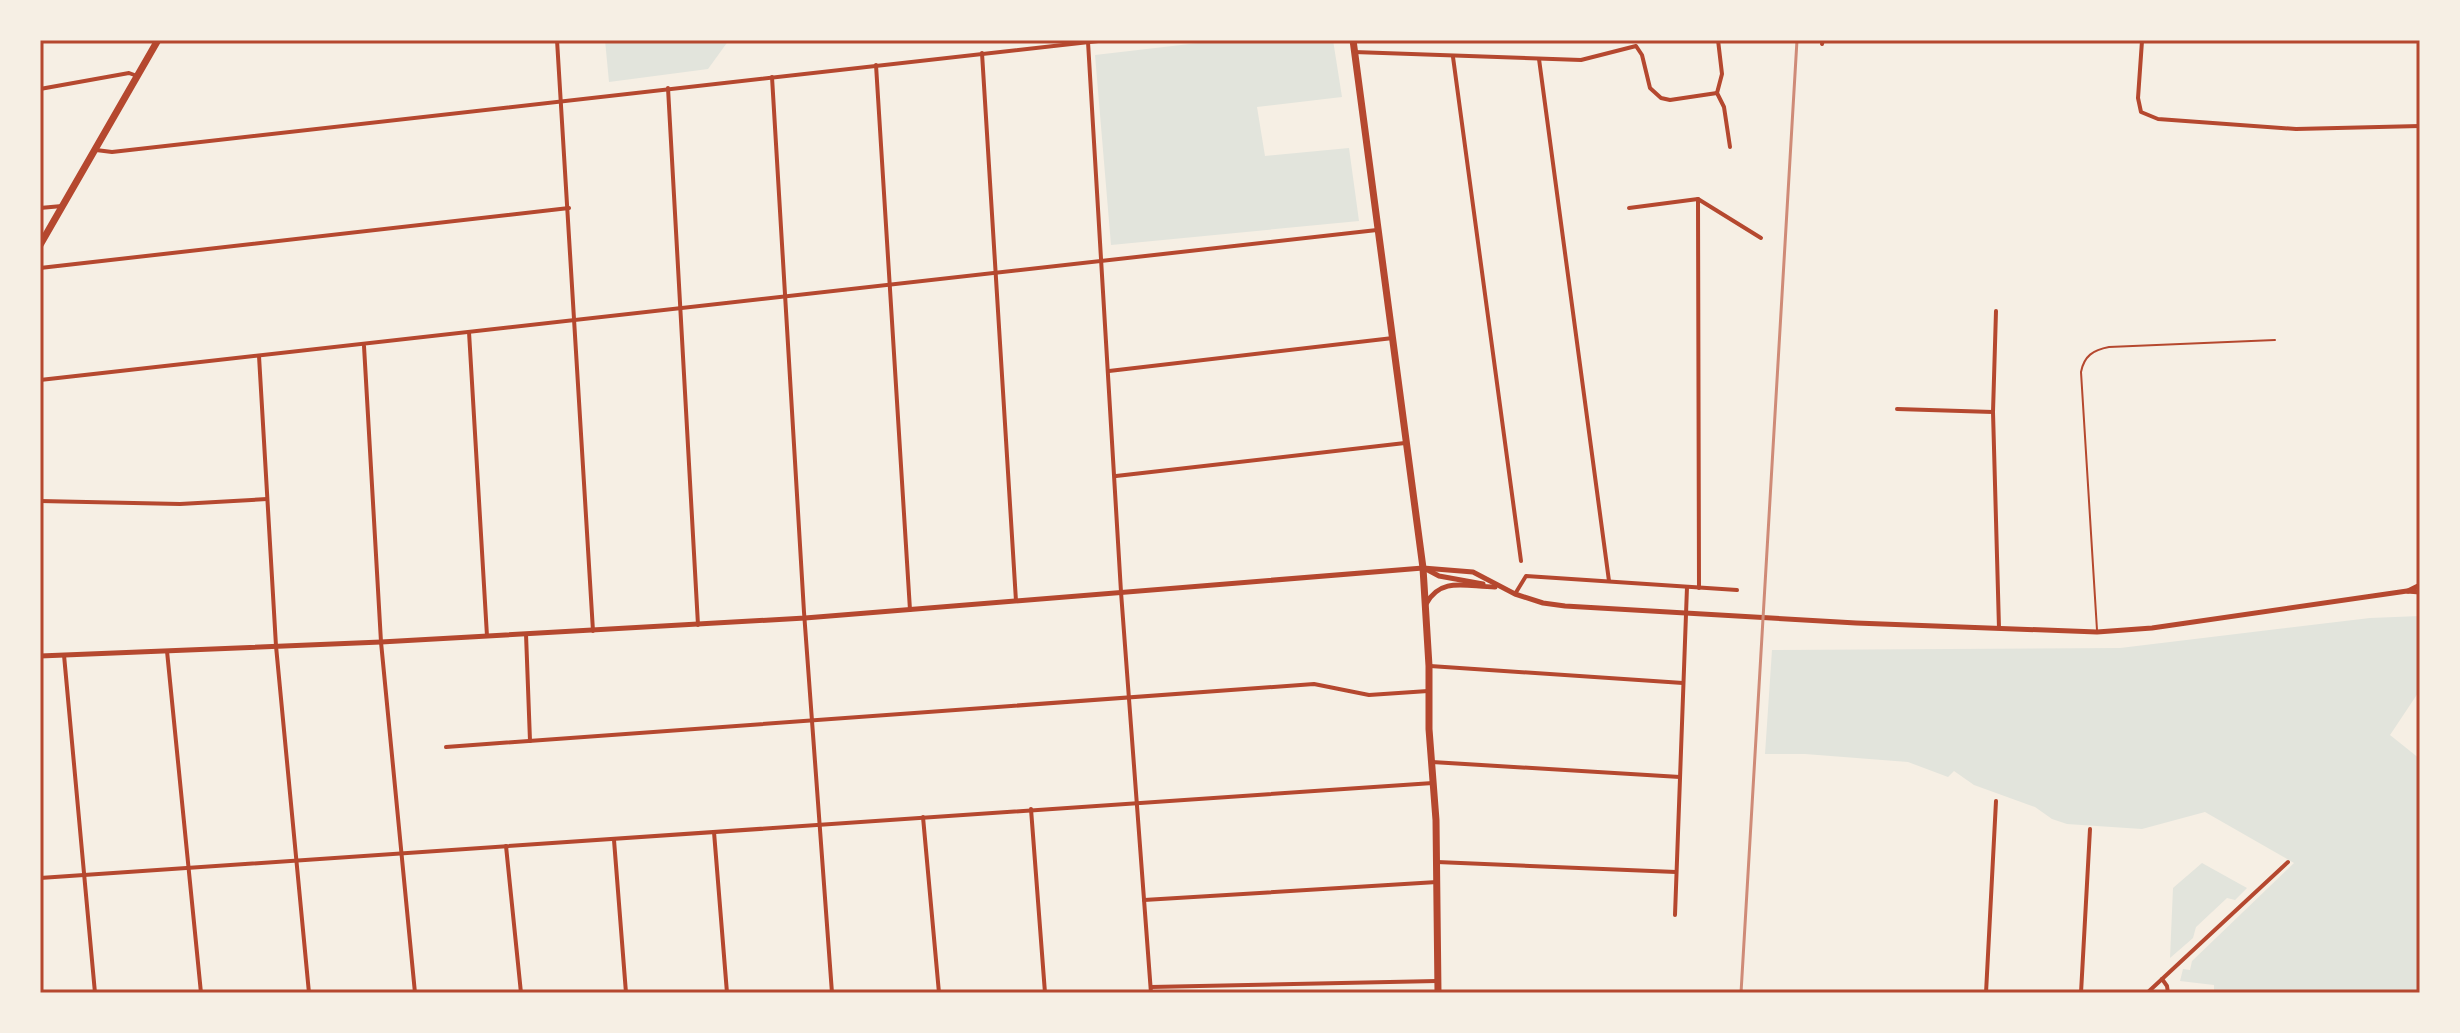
<svg xmlns="http://www.w3.org/2000/svg" width="2460" height="1033" font-family="'Sofia Sans Condensed',sans-serif">
<style>
.green{fill:#e2e4dc}
.lines{fill:none;stroke-linecap:round;stroke-linejoin:round}
.service{stroke:#b5482f;stroke-width:2}
.minor{stroke:#b5482f;stroke-width:4}
.tertiary{stroke:#b5482f;stroke-width:5}
.primary{stroke:#b5482f;stroke-width:7}
.rail{stroke:#cf8b77;stroke-width:3}
.neatline{fill:none;stroke:#b5482f;stroke-width:3}
</style>
<rect width="100%" height="100%" fill="#f6efe4"/>
<!-- green -->
<g class="green">
<path d="M 605,40 L 729,40 L 708,69 L 609,82 Z"/>
<path d="M 1224,40 L 1333,40 L 1342,97 L 1257,107 L 1265,156 L 1349,148 L 1359,221 L 1111,245 L 1095,55 Z"/>
<path d="M 2420,616 L 2420,690 L 2390,735 L 2420,759 L 2420,993 L 2214,993 L 2214,985 L 2180,981 L 2183,969 L 2190,970 L 2192,961 L 2294,863 L 2205,812 L 2142,829 L 2067,824 L 2052,819 L 2035,807 L 1974,785 L 1954,771 L 1948,777 L 1908,762 L 1805,754 L 1765,754 L 1772,650 L 2120,648 L 2370,618 Z"/>
<path d="M 2202,863 L 2247,888 L 2235,900 L 2227,898 L 2196,927 L 2193,938 L 2170,958 L 2173,888 Z"/>
</g>
<g class="lines">
<!-- service -->
<path class="service" d="M 2097,630 L 2081,372 C 2084,356 2093,350 2109,347 L 2275,340"/>
<!-- minor -->
<g class="minor">
<path d="M 557,40 L 593,631"/>
<path d="M 1718,40 L 1722,74 L 1717,93 L 1724,107 L 1730,147"/>
<path d="M 2137,40 L 2149,40"/>
<path d="M 2142,41 L 2138,98 L 2141,112 L 2158,119 L 2296,129 L 2420,126"/>
<path d="M 1088,42 L 1121,592 L 1151,993"/>
<path d="M 1822,44 L 1823,40"/>
<path d="M 1354,52 L 1581,60 L 1636,46 L 1642,55 L 1650,88 L 1661,98 L 1670,100 L 1717,93"/>
<path d="M 982,53 L 1016,601"/>
<path d="M 1453,57 L 1521,561"/>
<path d="M 1539,59 L 1609,581"/>
<path d="M 876,65 L 910,610"/>
<path d="M 772,77 L 804,612 L 832,993"/>
<path d="M 668,88 L 698,625"/>
<path d="M 40,89 L 129,73 L 137,76"/>
<path d="M 96,150 L 112,152 L 1107,40"/>
<path d="M 1698,199 L 1699,588"/>
<path d="M 40,208 L 62,206"/>
<path d="M 1629,208 L 1698,199 L 1761,238"/>
<path d="M 40,268 L 569,208"/>
<path d="M 1996,311 L 1993,412 L 1999,628"/>
<path d="M 469,332 L 487,636"/>
<path d="M 364,346 L 381,642 L 415,993"/>
<path d="M 259,356 L 276,646 L 309,993"/>
<path d="M 1109,371 L 1393,338"/>
<path d="M 40,380 L 1377,230"/>
<path d="M 1897,409 L 1993,412"/>
<path d="M 1116,476 L 1405,443"/>
<path d="M 40,501 L 180,504 L 267,499"/>
<path d="M 1515,594 L 1526,576 L 1737,590"/>
<path d="M 526,634 L 530,741"/>
<path d="M 167,651 L 201,993"/>
<path d="M 64,655 L 95,993"/>
<path d="M 1430,666 L 1683,683"/>
<path d="M 446,747 L 1314,684 L 1369,695 L 1428,691"/>
<path d="M 1432,762 L 1680,777"/>
<path d="M 1031,809 L 1045,993"/>
<path d="M 923,817 L 939,993"/>
<path d="M 714,832 L 727,993"/>
<path d="M 614,840 L 626,993"/>
<path d="M 506,846 L 521,993"/>
<path d="M 1437,862 L 1676,872"/>
<path d="M 40,878 L 1433,783"/>
<path d="M 1144,900 L 1437,882"/>
<path d="M 1675,915 L 1687,587"/>
<path d="M 2162,979 L 2167,986 L 2168,993"/>
<path d="M 1151,987 L 1437,981"/>
<path d="M 1986,993 L 1996,801"/>
<path d="M 2081,993 L 2090,829"/>
<path d="M 2147,993 L 2288,862"/>
</g>
<!-- tertiary -->
<g class="tertiary">
<path d="M 1424,568 L 1439,576 L 1483,584"/>
<path d="M 2408,591 L 2420,585"/>
<path d="M 1426,604 C 1441,576 1467,587 1495,587"/>
<path d="M 40,656 L 381,642 L 805,618 L 1423,568 L 1473,572 L 1515,594 L 1543,603 L 1565,606 L 1856,623 L 2097,632 L 2152,628 L 2407,591 L 2420,592"/>
</g>
<!-- primary -->
<g class="primary">
<path d="M 1353,40 L 1423,568 L 1429,666 L 1429,729 L 1436,820 L 1438,993"/>
<path d="M 40,245 L 158,40"/>
</g>
<!-- rail -->
<path class="rail" d="M 1741,993 L 1797,40"/>
</g>
<!-- border -->
<rect width="2460" height="1033" fill="none" stroke="#f6efe4" stroke-width="84"/>
<rect x="42" y="42" width="2376" height="949" class="neatline"/>
</svg>
